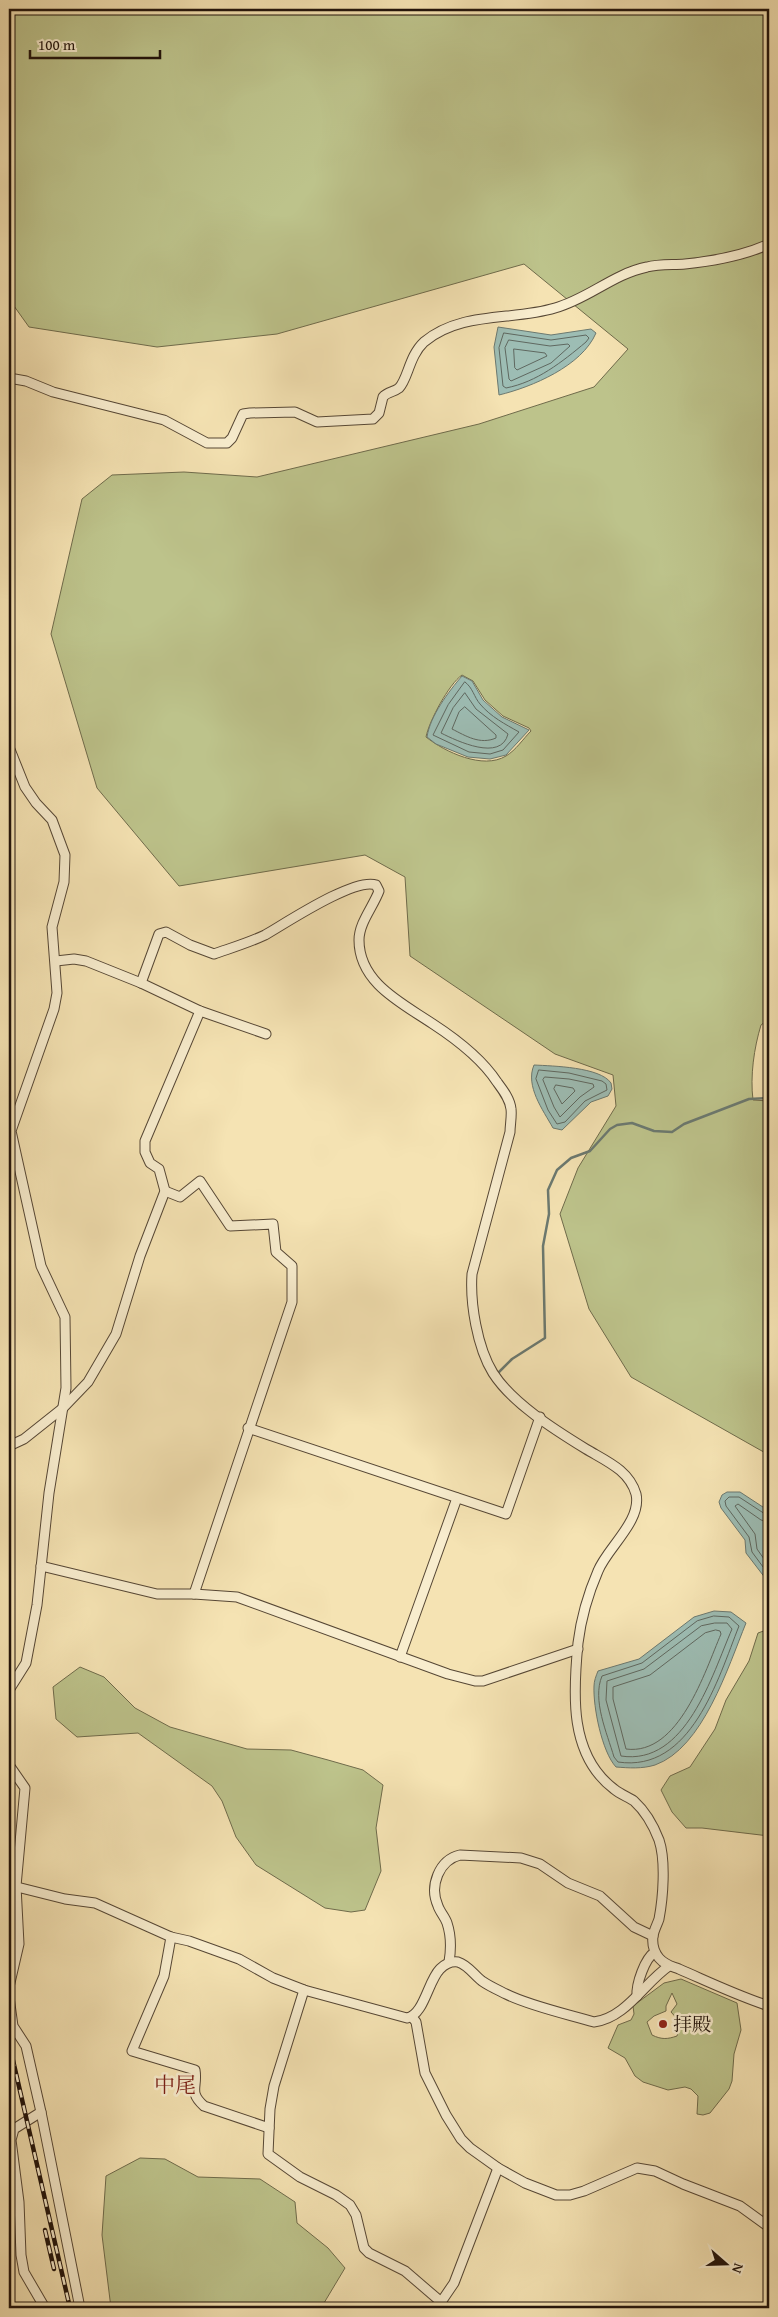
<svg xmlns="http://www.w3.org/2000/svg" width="778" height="2317" font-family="'Gentium Book Plus','Noto Serif JP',serif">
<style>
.green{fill:#bdc38b;stroke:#6f6b4b;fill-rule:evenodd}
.water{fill:#9dbdb4;stroke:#6b7970}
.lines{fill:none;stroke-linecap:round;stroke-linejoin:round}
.shore{stroke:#5f6860;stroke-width:1}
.stream{stroke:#6b7970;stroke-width:2.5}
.street-casing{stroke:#564735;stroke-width:11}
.street{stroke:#f8edce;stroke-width:9}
.rail-casing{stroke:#21130b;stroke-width:4.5}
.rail{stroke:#f8edce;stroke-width:2.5;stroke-dasharray:8;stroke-linecap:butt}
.poi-dot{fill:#8f2418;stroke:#f8edce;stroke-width:2}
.labels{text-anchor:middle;stroke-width:5;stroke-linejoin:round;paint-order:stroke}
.poi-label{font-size:19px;fill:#21130b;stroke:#f8edce;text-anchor:start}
.quarter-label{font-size:21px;fill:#7a1f14;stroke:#f8edce}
</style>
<rect width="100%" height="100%" fill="#f5e3b3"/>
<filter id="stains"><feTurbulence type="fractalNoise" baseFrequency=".004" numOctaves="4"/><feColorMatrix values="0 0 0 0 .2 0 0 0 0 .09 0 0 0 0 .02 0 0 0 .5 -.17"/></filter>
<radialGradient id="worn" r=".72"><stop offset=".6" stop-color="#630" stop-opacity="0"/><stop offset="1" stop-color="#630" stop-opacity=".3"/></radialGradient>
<!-- green -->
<g class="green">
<path d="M 9,9 L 769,9 L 769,1019 L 761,1025 C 754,1048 750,1076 753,1100 L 769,1101 L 769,1455 L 631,1377 L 589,1309 L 560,1214 L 578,1168 L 616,1106 L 613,1075 L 555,1054 L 410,956 L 405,877 L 365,855 L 179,886 L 97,788 L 51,634 L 82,499 L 112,475 L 184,472 L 257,477 L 479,424 L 594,387 L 628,349 L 524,264 L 277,334 L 157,347 L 29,327 L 9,299 ZM 462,675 L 473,681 L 485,700 L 503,716 L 529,728 L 531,731 C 523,739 516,750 506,756 C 483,770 445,752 426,737 C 429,721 449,684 462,675 Z"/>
<path d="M 769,1629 L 769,1836 L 702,1828 L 686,1828 L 672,1812 L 661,1790 L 670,1776 L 690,1767 L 715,1729 L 726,1700 L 749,1661 L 758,1633 Z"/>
<path d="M 80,1667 L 104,1677 L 135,1708 L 170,1727 L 247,1749 L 291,1750 L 328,1760 L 363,1770 L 383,1785 L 376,1828 L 381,1871 L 365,1910 L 351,1912 L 325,1908 L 256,1865 L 236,1837 L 222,1801 L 212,1786 L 138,1733 L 77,1737 L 56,1719 L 53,1687 Z"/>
<path d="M 681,1979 L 737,2003 L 741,2030 L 734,2054 L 732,2081 L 729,2089 L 710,2113 L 703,2115 L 697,2114 L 698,2096 L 691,2089 L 685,2087 L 668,2090 L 643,2082 L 635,2076 L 625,2058 L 608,2048 L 618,2025 L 631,2020 L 634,2014 L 633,2006 L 664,1983 ZM 672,1993 L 677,2004 L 671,2012 L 681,2023 L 677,2036 C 668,2039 662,2040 652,2035 L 647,2022 L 654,2016 L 666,2011 L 666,2006 Z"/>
<path d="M 140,2158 L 165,2159 L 198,2177 L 260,2179 L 295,2202 L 297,2223 L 328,2248 L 345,2268 L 321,2308 L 111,2308 L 102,2235 L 106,2176 Z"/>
</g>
<!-- water -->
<g class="water">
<path d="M 498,327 L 551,335 L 591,329 L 596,333 C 582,366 532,387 499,395 L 494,347 Z"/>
<path d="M 462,676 L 472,681 L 483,700 L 502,717 L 529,730 L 506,755 L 490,759 L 468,757 L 436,744 L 427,737 C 430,716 449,691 462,676 Z"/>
<path d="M 534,1065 C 553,1066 600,1067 611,1083 L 612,1089 L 608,1096 L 591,1102 L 562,1130 L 553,1128 C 543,1110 525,1086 534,1065 Z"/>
<path d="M 727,1492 L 740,1492 L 769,1511 L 769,1583 L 746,1553 L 745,1540 L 721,1508 L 719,1502 L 722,1495 Z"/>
<path d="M 714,1611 L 731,1612 L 746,1623 C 728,1667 703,1748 655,1765 C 642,1769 629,1768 616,1767 C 602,1752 593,1707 594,1686 C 594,1681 596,1676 598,1671 L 639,1659 L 694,1617 Z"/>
</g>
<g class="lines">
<!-- shore -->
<g class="shore">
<path d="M 504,333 L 551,340 L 586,335 L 589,338 L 586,342 C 562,362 537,382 506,388 L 503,386 L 499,348 Z"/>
<path d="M 509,340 L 550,346 L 568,344 L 570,346 L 551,363 L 511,381 L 509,379 L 505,348 Z"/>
<path d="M 514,349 L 545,353 L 547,356 L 517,370 L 515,368 Z"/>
<path d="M 465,682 C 473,688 474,697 480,704 C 491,717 505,724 519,732 L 503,750 L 490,754 L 469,752 L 433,735 L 448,705 Z"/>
<path d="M 465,693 L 476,709 L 508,734 C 501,762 457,741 441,733 L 453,708 Z"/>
<path d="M 465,707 L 496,735 L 496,738 C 480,745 466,736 452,729 L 459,712 Z"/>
<path d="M 539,1070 L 569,1073 L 602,1081 L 606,1084 L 607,1090 L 585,1101 L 565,1122 L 557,1124 L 548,1110 L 536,1079 Z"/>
<path d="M 545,1077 L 569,1079 L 593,1084 L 594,1087 L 580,1097 L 560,1117 L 554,1107 L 543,1080 Z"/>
<path d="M 556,1085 L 573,1088 L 575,1091 L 562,1104 L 554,1089 Z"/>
<path d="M 769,1515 L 765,1514 L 739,1497 L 729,1497 L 725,1501 L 726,1506 L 749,1537 L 752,1552 L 769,1575"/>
<path d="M 769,1522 L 761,1520 L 738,1504 L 735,1506 L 755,1534 L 757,1549 L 769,1566"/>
<path d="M 714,1616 L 729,1617 L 739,1626 C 718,1679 691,1773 618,1762 L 614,1757 C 607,1733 592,1700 602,1676 L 642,1663 L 697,1621 Z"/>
<path d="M 715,1623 L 727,1623 L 732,1629 C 712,1675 686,1766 621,1756 L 606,1700 L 607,1681 L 644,1669 L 701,1626 Z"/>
<path d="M 716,1630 L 720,1631 L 721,1634 C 705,1671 679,1756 626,1749 L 613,1699 L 613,1687 L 650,1675 L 705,1633 Z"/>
</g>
<!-- stream -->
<path class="stream" d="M 497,1374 L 512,1359 L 545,1338 L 543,1246 L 549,1214 L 548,1190 L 557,1170 L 571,1158 L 590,1151 L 610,1129 L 617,1125 L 632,1123 L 654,1131 L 672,1132 L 684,1124 L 749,1099 L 769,1098"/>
<!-- street casing -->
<g class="street-casing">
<g id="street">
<path d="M 9,378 L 26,381 L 53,392 L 164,420 L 207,443 L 227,443 L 232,438 L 243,414 L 250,413 L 295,412 L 317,422 L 373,419 L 379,413 L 383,397 C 387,392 394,392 399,388 C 408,379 409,356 424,342 C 461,311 512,321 555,308 C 588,299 613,274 647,267 C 659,264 673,265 685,264 C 714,261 743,256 769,244"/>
<path d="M 9,747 L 25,787 L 36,803 L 52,820 L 65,855 L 64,882 L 52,927 L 57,993 L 54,1009 L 11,1131 L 41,1266 L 65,1317 L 66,1388 L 49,1493 L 37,1605 L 26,1663 L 9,1690"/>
<path d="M 56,961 L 74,959 L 86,961 L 141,983 L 200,1011 L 266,1034"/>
<path d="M 141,983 L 159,934 L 166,932 L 190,945 L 214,954 C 231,948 248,943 265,935 C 286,923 355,877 376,885 L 379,891 C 373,907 359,923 359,940 C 359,983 402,1003 433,1024 C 456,1039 482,1059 497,1082 C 503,1090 510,1099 511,1109 C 512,1116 510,1125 510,1132 L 472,1274 C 470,1303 477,1347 493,1373 C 512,1403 555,1430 586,1449 C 606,1461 629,1470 636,1494 C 642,1521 607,1548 598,1571 C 588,1594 581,1619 578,1643 C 573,1694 569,1755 614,1789 C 620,1794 628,1797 634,1801 C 645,1811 654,1827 659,1840 C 666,1861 663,1898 659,1919 C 657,1925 654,1930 653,1936 C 652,1944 654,1952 659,1958 C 665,1965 671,1966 679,1969 C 709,1982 738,1996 769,2006"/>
<path d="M 165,1191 L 180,1197 L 200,1181 L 230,1226 L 273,1224 L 276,1252 L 292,1266 L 292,1302 L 194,1594"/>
<path d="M 248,1428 L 506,1514 L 540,1417"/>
<path d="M 9,1446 L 24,1439 L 63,1408 L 88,1382 L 116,1334 L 140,1256 L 165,1191 L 159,1169 L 150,1163 L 145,1152 L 145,1141 L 200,1011"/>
<path d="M 41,1566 L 157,1594 L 194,1594 L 237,1597 L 448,1674 L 475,1681 L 483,1681 L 578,1649"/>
<path d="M 400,1657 L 457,1498"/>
<path d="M 9,1765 L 25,1788 L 16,1886 L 19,1944 L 9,1987"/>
<path d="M 9,1885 L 65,1899 L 95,1903 L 171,1937 L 189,1941 L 239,1959 L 273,1978 L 304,1990 L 407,2018 C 424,2015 428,1981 440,1969 C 445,1964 451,1961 458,1962 C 468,1965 474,1975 482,1981 C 489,1986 498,1990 506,1994 C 530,2006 567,2014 594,2022 C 626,2018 644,1983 669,1966"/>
<path d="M 171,1937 L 164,1976 L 132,2051 L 195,2070 C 198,2087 188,2092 204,2106 L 269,2128"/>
<path d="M 449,1962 C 451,1950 451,1935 447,1923 C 445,1917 440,1912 438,1906 C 429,1886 439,1860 460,1855 L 521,1858 L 540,1864 L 568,1883 L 600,1896 L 634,1927 L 653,1936"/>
<path d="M 304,1990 L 274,2086 L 270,2109 L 268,2154 L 300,2177 L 336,2195 L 350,2205 L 356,2215 L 364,2248 L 369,2253 L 405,2271 L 440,2301"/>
<path d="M 637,1996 C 636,1984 645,1958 655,1952"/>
<path d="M 9,1997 L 13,2026 L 26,2046 L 41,2112 L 14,2129 L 11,2140 L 19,2202 L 21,2255 L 24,2272 L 45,2308"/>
<path d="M 412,2017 L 416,2022 L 425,2073 L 446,2115 L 461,2139 L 470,2148 L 498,2168 L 525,2183 L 556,2195 L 570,2195 L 584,2191 L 637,2168 L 655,2171 L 683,2184 L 740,2206 L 769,2227"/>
<path d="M 41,2112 L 80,2308"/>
<path d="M 437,2308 L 454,2283 L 498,2168"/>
</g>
</g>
<!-- street -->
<use href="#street" class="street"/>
<!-- rail casing -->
<g class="rail-casing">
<g id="rail">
<path d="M 9,2043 L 70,2308"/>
<path d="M 45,2230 L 54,2269"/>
</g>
</g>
<!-- rail -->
<use href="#rail" class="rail"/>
</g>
<!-- markers -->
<circle class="poi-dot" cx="663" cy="2024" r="5"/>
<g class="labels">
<!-- poi labels -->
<g class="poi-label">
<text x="673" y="2031">拝殿</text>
</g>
<!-- quarter labels -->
<g class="quarter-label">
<text x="175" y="2092">中尾</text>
</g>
</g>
<!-- margin -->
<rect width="778" height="2317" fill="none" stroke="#f5e3b3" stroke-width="30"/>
<rect x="10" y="10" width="758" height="2297" fill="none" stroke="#21130b" stroke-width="2.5"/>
<rect x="15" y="15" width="748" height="2287" fill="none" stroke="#21130b"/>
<!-- north arrow -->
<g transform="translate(726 2264) rotate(110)" stroke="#f8edce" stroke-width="4" paint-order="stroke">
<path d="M0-4L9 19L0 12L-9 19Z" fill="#21130b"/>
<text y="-8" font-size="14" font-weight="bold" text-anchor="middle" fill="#21130b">N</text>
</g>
<!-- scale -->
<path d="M30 50v8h130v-8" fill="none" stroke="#21130b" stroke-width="2.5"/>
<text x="38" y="50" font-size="15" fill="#21130b" stroke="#f8edce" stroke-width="4" paint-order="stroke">100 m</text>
<rect width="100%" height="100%" filter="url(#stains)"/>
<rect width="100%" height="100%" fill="url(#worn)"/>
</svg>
